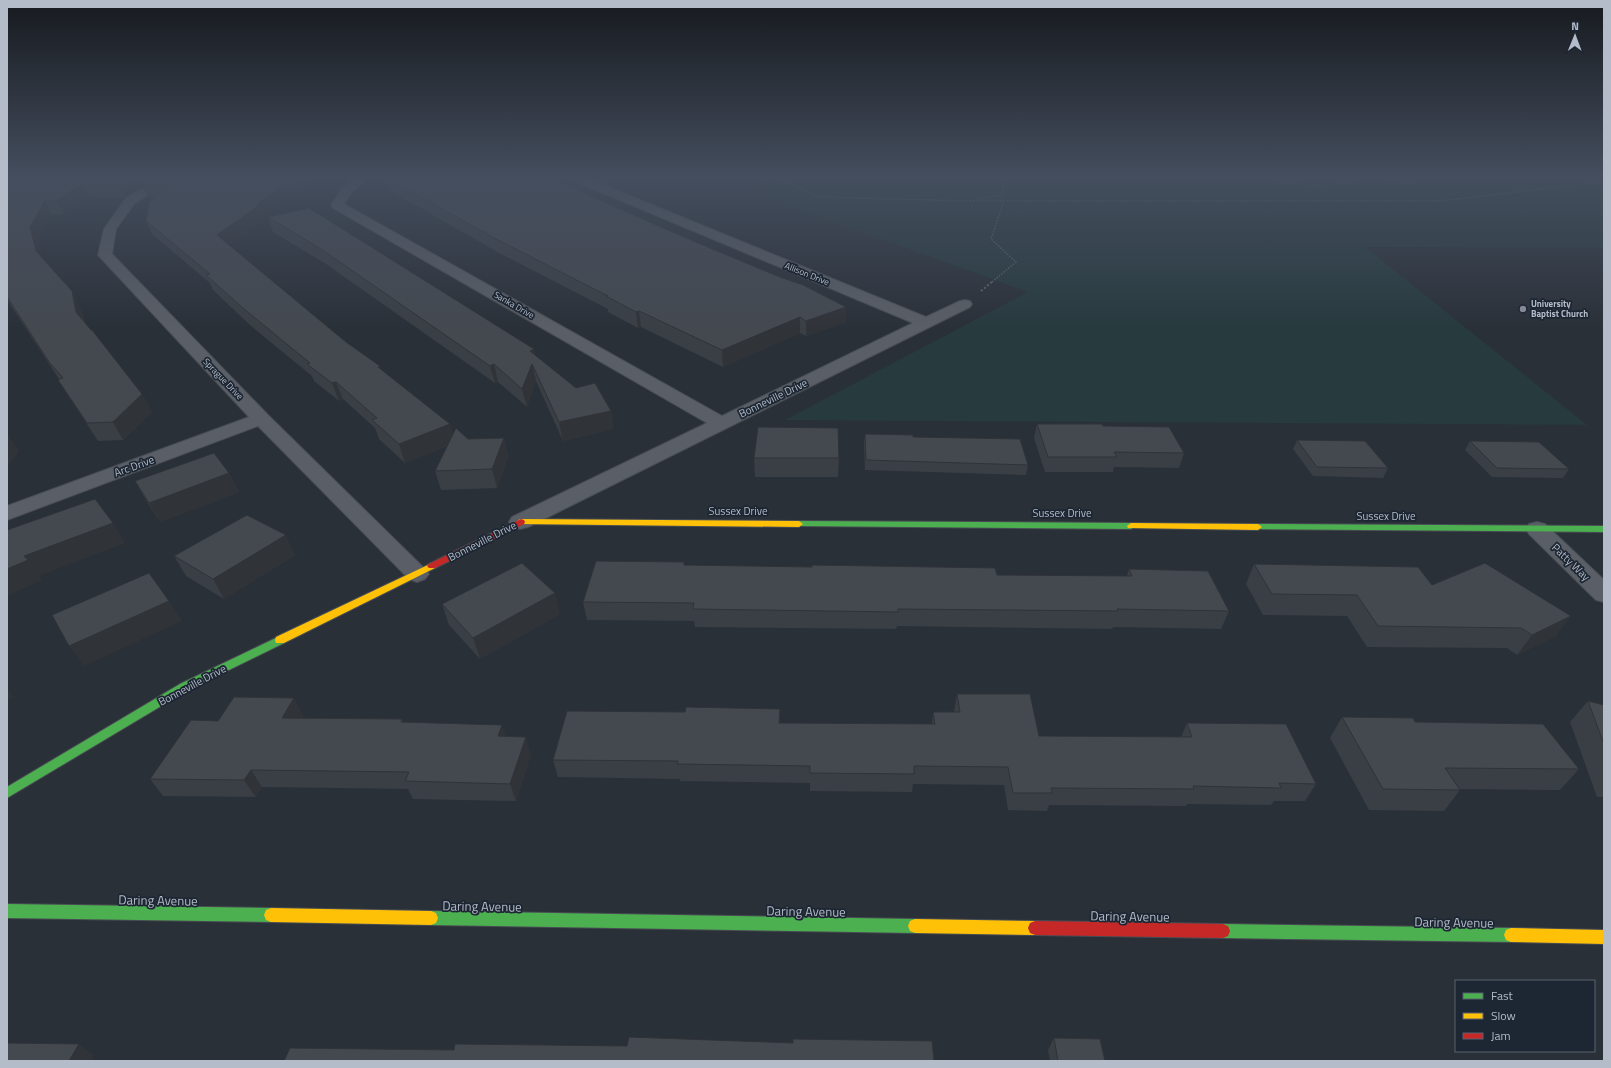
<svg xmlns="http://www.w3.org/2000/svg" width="1611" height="1068" font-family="'Titillium Web',sans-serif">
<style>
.green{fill:#273a3e}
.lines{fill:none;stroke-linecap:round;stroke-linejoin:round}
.street-casing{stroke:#484c53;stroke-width:2}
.fast-casing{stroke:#484c53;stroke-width:2}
.slow-casing{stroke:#484c53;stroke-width:2}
.jam-casing{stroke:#484c53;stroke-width:2}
.path-far1{stroke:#5d636a;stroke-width:1.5;stroke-dasharray:1.5 1.5;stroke-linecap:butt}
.path{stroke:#5d636a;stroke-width:2;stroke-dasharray:2 2;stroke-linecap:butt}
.street{fill:#5a5e66;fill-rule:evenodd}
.fast{fill:#4caf50;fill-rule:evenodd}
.slow{fill:#ffc107;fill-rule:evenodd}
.jam{fill:#c62828;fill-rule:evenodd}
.wall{fill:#3a3f45}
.shaded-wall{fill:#303338}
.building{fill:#444950;stroke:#303338}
.poi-dot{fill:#848b96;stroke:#1d2633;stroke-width:1.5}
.labels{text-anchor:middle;stroke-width:3.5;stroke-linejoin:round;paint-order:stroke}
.far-street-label{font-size:9px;fill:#b4bcc9;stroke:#1d2633}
.far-poi-label{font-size:9px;font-weight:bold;fill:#b4bcc9;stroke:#1d2633;text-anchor:start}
.street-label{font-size:11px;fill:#b4bcc9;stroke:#1d2633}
.near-street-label{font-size:13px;fill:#b4bcc9;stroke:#1d2633}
</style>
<rect width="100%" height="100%" fill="#2a3038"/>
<!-- green -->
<path class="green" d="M 761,179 L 1604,179 L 1604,248 L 1365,247 L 1587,425 L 785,420 L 1028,292 L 758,194 Z"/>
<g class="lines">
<!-- street casing -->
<g class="street-casing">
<g id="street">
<path d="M 159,179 L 173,179 L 134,204 L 116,229 L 112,254 L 268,415 L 425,569 L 429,574 L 425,579 L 417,582 L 409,579 L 258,426 L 7,520 L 7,506 L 249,417 L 98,255 L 104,229 L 126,198 Z"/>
<path d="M 354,179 L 366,179 L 350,194 L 344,204 L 722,416 L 913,323 L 574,181 L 573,179 L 589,179 L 926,317 L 960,301 L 965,300 L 970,301 L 972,304 L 970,307 L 528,527 L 520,529 L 512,527 L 509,522 L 512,517 L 707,423 L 333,208 L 331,205 L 341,190 Z"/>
<path d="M 1537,522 L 1545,524 L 1604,580 L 1604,602 L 1596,600 L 1529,534 L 1526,529 L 1529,524 Z"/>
</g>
</g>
<!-- fast casing -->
<g class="fast-casing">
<g id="fast">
<path d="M 799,521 L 1131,523 L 1135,526 L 1131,529 L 796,526 L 795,524 Z"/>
<path d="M 1258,524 L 1604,526 L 1604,532 L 1255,529 L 1254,527 L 1255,525 Z"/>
<path d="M 280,636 L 284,637 L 285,640 L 284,643 L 188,690 L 7,798 L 7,787 L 180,684 Z"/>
<path d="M 7,904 L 271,908 L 276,910 L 278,915 L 276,920 L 271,922 L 7,918 Z"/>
<path d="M 431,911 L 915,919 L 920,921 L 922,926 L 920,931 L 915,933 L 431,925 L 426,923 L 424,918 L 426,913 Z"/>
<path d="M 1223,924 L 1511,928 L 1516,930 L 1518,935 L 1516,940 L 1511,942 L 1223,938 L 1218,936 L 1216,931 L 1218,926 Z"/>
</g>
</g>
<!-- slow casing -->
<g class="slow-casing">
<g id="slow">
<path d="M 521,519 L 799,521 L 803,524 L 799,527 L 518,524 L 517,522 L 518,520 Z"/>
<path d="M 1131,523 L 1258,524 L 1262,527 L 1258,530 L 1128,528 L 1127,526 Z"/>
<path d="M 432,563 L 435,564 L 437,566 L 435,568 L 284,643 L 276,643 L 275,640 L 276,637 Z"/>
<path d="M 271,908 L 431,911 L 436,913 L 438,918 L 436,923 L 431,925 L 271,922 L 266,920 L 264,915 L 266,910 Z"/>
<path d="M 915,919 L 1035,921 L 1040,923 L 1042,928 L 1040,933 L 1035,935 L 915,933 L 910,931 L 908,926 L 910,921 Z"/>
<path d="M 1511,928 L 1604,930 L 1604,944 L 1511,942 L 1506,940 L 1504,935 L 1506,930 Z"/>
</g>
</g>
<!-- jam casing -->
<g class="jam-casing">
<g id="jam">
<path d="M 521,519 L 524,520 L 525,522 L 524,524 L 435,568 L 429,568 L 427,566 L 429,564 Z"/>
<path d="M 1035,921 L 1223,924 L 1228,926 L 1230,931 L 1228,936 L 1223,938 L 1035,935 L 1030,933 L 1028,928 L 1030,923 Z"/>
</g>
</g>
<!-- path-far1 -->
<g class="path-far1">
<path d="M 782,179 L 817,197 L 970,201"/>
<path d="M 1271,179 L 1290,184 L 1333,186 L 1355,179"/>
<path d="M 1385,179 L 1413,183 L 1410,179"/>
<path d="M 977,199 L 1003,195 L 1003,179"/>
<path d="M 970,201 L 1439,201 L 1594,183 L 1590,179"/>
<path d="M 992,282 L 1016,262 L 991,239 L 1004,201"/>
</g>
<!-- path -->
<path class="path" d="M 981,291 L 993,281"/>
<!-- street -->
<use href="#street" class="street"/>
<!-- fast -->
<use href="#fast" class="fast"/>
<!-- slow -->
<use href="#slow" class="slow"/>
<!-- jam -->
<use href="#jam" class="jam"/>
</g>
<!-- wall -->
<g class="wall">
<path d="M 7,179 L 315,179 L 299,191 L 280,191 L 284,202 L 263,217 L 263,220 L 229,245 L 346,342 L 382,370 L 453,433 L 468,439 L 504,438 L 508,457 L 497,488 L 441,490 L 435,471 L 447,446 L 405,463 L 379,439 L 375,428 L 343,399 L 339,401 L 314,381 L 312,376 L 251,326 L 213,290 L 210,283 L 153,235 L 146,221 L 155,197 L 148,197 L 143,187 L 125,197 L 89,197 L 64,214 L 52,215 L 38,242 L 42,258 L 80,307 L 84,321 L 142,394 L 152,412 L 123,440 L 98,441 L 69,397 L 58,380 L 59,379 L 15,312 L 7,300 Z"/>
<path d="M 388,179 L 551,179 L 846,307 L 846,322 L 806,336 L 800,333 L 723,367 L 641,327 L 638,328 L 608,312 L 608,309 L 499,253 L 391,191 Z"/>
<path d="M 268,217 L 534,349 L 535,355 L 576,388 L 611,411 L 613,429 L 563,441 L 536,381 L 527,407 L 498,382 L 495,383 L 326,264 L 273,232 Z"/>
<path d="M 1037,424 L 1103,426 L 1184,453 L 1179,468 L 1114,467 L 1113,472 L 1045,472 L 1034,438 Z"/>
<path d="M 865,434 L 913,437 L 1028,465 L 1026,475 L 865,470 L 864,443 Z"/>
<path d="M 1297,440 L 1388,468 L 1383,478 L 1313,476 L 1293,449 Z"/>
<path d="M 1470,441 L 1569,469 L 1563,478 L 1492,477 L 1465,450 Z"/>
<path d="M 754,458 L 839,458 L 838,477 L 755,477 Z"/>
<path d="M 229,473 L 239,492 L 160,522 L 146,500 L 135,481 Z"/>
<path d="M 295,555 L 224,599 L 186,576 L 174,556 Z"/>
<path d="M 1254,564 L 1432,585 L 1556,636 L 1517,655 L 1507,648 L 1367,647 L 1347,616 L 1263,615 L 1246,584 Z"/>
<path d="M 685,565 L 997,575 L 1127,576 L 1129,569 L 1229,611 L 1221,629 L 1113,627 L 1112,629 L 897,626 L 896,629 L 695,627 L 694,621 L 587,620 L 583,602 Z"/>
<path d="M 442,604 L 560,614 L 480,659 L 449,625 Z"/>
<path d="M 957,694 L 1039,736 L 1181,737 L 1187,723 L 1316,784 L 1305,801 L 1274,801 L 1271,805 L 1187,804 L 1186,806 L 1049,805 L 1047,811 L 1008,810 L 1004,785 L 913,784 L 912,792 L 810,791 L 810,783 L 680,781 L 680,779 L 558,777 L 553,760 L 780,709 L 780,723 L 932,724 L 933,712 L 954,712 Z"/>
<path d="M 1588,701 L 1604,705 L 1604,797 L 1597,797 L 1570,722 Z"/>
<path d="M 303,715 L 302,718 L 402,719 L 403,722 L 506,736 L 531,754 L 516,801 L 413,799 L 408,789 L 262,787 L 256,797 L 163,796 L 150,779 L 218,721 Z"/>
<path d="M 1342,717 L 1415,722 L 1579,769 L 1560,790 L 1459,789 L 1460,790 L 1444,811 L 1369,810 L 1330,738 Z"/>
<path d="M 1054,1038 L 1105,1061 L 1050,1061 L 1048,1050 Z"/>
</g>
<!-- shaded-wall -->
<g class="shaded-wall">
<path d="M 126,179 L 155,179 L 142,184 L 143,187 L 125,197 L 119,184 Z"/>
<path d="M 295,179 L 315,179 L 299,191 Z"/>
<path d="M 83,183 L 89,197 L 64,214 L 56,201 Z"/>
<path d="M 279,189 L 284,202 L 263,217 L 263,220 L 223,249 L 217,235 L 257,204 Z"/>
<path d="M 45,201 L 52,215 L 38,242 L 44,266 L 36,251 L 30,227 Z"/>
<path d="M 72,291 L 80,307 L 85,328 L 76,312 Z"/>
<path d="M 846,307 L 846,322 L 806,336 L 806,321 Z"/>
<path d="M 639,311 L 641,327 L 638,328 L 636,312 Z"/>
<path d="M 800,317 L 800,333 L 723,367 L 722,350 Z"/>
<path d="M 534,349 L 537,367 L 530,351 Z"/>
<path d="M 494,364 L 498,382 L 495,383 L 490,366 Z"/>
<path d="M 532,364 L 536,381 L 527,407 L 522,389 Z"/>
<path d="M 380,366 L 386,383 L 378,367 Z"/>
<path d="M 336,382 L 343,399 L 339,401 L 332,383 Z"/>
<path d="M 142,394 L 152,412 L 123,440 L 113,422 Z"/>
<path d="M 611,411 L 613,429 L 563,441 L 559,422 Z"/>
<path d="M 450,424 L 456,442 L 405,463 L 399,444 Z"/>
<path d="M 7,433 L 19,451 L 7,468 Z"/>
<path d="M 504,438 L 508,457 L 497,488 L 492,469 Z"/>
<path d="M 229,473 L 239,492 L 160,522 L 149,503 Z"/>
<path d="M 113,523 L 125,543 L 39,576 L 42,580 L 7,596 L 7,569 L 24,556 Z"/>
<path d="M 286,535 L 295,555 L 224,599 L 213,579 Z"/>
<path d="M 555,593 L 560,614 L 480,659 L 473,638 Z"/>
<path d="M 169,601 L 182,621 L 84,666 L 69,646 Z"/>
<path d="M 1571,616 L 1556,636 L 1517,655 L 1532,635 Z"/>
<path d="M 7,689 L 14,697 L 7,701 Z"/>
<path d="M 294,698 L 303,715 L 292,735 L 282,718 Z"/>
<path d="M 502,725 L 508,742 L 498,736 Z"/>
<path d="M 526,737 L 531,754 L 516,801 L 510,784 Z"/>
<path d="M 251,770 L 262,787 L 256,797 L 244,780 Z"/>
<path d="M 79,1044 L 94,1056 L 92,1061 L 69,1061 Z"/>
</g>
<!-- building -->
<g class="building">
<path d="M 7,179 L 126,179 L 119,184 L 83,183 L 56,201 L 45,201 L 30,227 L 36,251 L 72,291 L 76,312 L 91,330 L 92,330 L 142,394 L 113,422 L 87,423 L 58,380 L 63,378 L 49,362 L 7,297 Z"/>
<path d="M 149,179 L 264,179 L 279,189 L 257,204 L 258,206 L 217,235 L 346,342 L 380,366 L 378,367 L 450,424 L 399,444 L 372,420 L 377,418 L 336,382 L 332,383 L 307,364 L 310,363 L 244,309 L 206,275 L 210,274 L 146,221 L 149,203 L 170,184 L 142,184 Z"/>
<path d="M 389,179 L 551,179 L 693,241 L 780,277 L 803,285 L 846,307 L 806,321 L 800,317 L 722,350 L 639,311 L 636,312 L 606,296 L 608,296 L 496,239 Z"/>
<path d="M 309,208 L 534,349 L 530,351 L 576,388 L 595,383 L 611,411 L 559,422 L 532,364 L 522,389 L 494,364 L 490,366 L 321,249 L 268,217 Z"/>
<path d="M 1037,424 L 1102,424 L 1103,426 L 1169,427 L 1184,453 L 1114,452 L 1117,457 L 1048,457 Z"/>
<path d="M 758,427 L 838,428 L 839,458 L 754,458 Z"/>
<path d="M 456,428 L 468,439 L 504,438 L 492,469 L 435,471 Z"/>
<path d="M 865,434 L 913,435 L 913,437 L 1020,439 L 1028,465 L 866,460 Z"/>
<path d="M 1297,440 L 1365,441 L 1388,468 L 1317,467 Z"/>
<path d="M 1470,441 L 1539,442 L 1569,469 L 1497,468 Z"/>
<path d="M 214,453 L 229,473 L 149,503 L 135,481 Z"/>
<path d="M 95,499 L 113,523 L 24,556 L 28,560 L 7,569 L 7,530 Z"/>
<path d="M 247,515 L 286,535 L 213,579 L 174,556 Z"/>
<path d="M 596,561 L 684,562 L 684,565 L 812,567 L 812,565 L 995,568 L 997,575 L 1132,576 L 1129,569 L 1208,571 L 1229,611 L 1117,609 L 1118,611 L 898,609 L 898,612 L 693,609 L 694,603 L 583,602 Z"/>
<path d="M 522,563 L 555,593 L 473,638 L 442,604 Z"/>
<path d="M 1485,563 L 1571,616 L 1532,635 L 1521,628 L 1378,626 L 1357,595 L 1272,594 L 1254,564 L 1418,567 L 1432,585 Z"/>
<path d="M 149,573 L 169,601 L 69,646 L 52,615 Z"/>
<path d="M 957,694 L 1030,694 L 1039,736 L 1192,737 L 1187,723 L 1286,724 L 1316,784 L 1279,783 L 1281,788 L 1193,786 L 1194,789 L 1051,788 L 1052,793 L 1013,793 L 1008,767 L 914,766 L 914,774 L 810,773 L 810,766 L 677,764 L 678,761 L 553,760 L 567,711 L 685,712 L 686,707 L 780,709 L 779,723 L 935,724 L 933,712 L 960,712 Z"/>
<path d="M 234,697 L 294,698 L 282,718 L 402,719 L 401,722 L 502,725 L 498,736 L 526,737 L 510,784 L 405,781 L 409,772 L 251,770 L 244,780 L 150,779 L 191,720 L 218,721 Z"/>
<path d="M 1588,701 L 1604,705 L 1604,744 Z"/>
<path d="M 1342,717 L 1413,718 L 1415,722 L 1543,724 L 1579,769 L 1445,768 L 1460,790 L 1383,789 Z"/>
<path d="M 629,1037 L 793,1043 L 793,1039 L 932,1041 L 934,1061 L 284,1061 L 290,1048 L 454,1050 L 455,1044 L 627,1046 Z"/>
<path d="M 1054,1038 L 1100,1039 L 1105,1061 L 1058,1061 Z"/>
<path d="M 7,1043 L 79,1044 L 69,1061 L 96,1061 L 7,1061 Z"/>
</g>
<!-- sky -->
<linearGradient id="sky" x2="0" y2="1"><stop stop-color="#171a1f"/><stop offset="0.54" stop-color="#444e5e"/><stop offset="1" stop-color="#444e5e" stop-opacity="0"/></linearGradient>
<rect width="1611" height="329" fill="url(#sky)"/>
<!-- markers -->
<circle class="poi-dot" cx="1523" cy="309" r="4"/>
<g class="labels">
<!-- far-street labels -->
<g class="far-street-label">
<text transform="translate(807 274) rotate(22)" y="3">Allison Drive</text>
<text transform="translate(514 305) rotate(30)" y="3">Sanka Drive</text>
<text transform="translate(223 379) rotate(46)" y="3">Sprague Drive</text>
</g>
<!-- far-poi labels -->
<g class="far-poi-label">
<text x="1531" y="307">University<tspan x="1531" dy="10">Baptist Church</tspan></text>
</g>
<!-- street labels -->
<g class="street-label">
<text transform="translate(773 398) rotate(-26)" y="4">Bonneville Drive</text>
<text transform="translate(134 466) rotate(-20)" y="4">Arc Drive</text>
<text x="738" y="515">Sussex Drive</text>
<text x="1062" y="517">Sussex Drive</text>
<text x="1386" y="520">Sussex Drive</text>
<text transform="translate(482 541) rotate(-27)" y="4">Bonneville Drive</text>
<text transform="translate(1571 562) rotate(44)" y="4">Patty Way</text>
<text transform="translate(192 685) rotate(-28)" y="4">Bonneville Drive</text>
</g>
<!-- near-street labels -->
<g class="near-street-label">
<text transform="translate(158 900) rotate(1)" y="5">Daring Avenue</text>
<text transform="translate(482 906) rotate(1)" y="5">Daring Avenue</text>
<text transform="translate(806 911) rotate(1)" y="5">Daring Avenue</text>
<text transform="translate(1130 916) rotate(1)" y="5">Daring Avenue</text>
<text transform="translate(1454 922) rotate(1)" y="5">Daring Avenue</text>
</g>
</g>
<!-- border -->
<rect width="1611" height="1068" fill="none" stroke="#b4bcc9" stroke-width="16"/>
<!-- legend -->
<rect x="1455" y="980" width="140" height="72" fill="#1d2633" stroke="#59626f"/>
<rect x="1463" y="993" width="20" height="6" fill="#4caf50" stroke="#59626f"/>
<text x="1491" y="1000" font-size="12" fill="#b4bcc9">Fast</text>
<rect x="1463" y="1013" width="20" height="6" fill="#ffc107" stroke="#59626f"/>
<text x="1491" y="1020" font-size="12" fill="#b4bcc9">Slow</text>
<rect x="1463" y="1033" width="20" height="6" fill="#c62828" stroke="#59626f"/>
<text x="1491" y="1040" font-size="12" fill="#b4bcc9">Jam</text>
<!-- north arrow -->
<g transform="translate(1575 36) rotate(1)" stroke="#1d2633" stroke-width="3" paint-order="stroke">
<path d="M0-3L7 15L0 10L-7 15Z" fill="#b4bcc9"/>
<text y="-6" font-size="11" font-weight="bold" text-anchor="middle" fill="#b4bcc9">N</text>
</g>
</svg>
